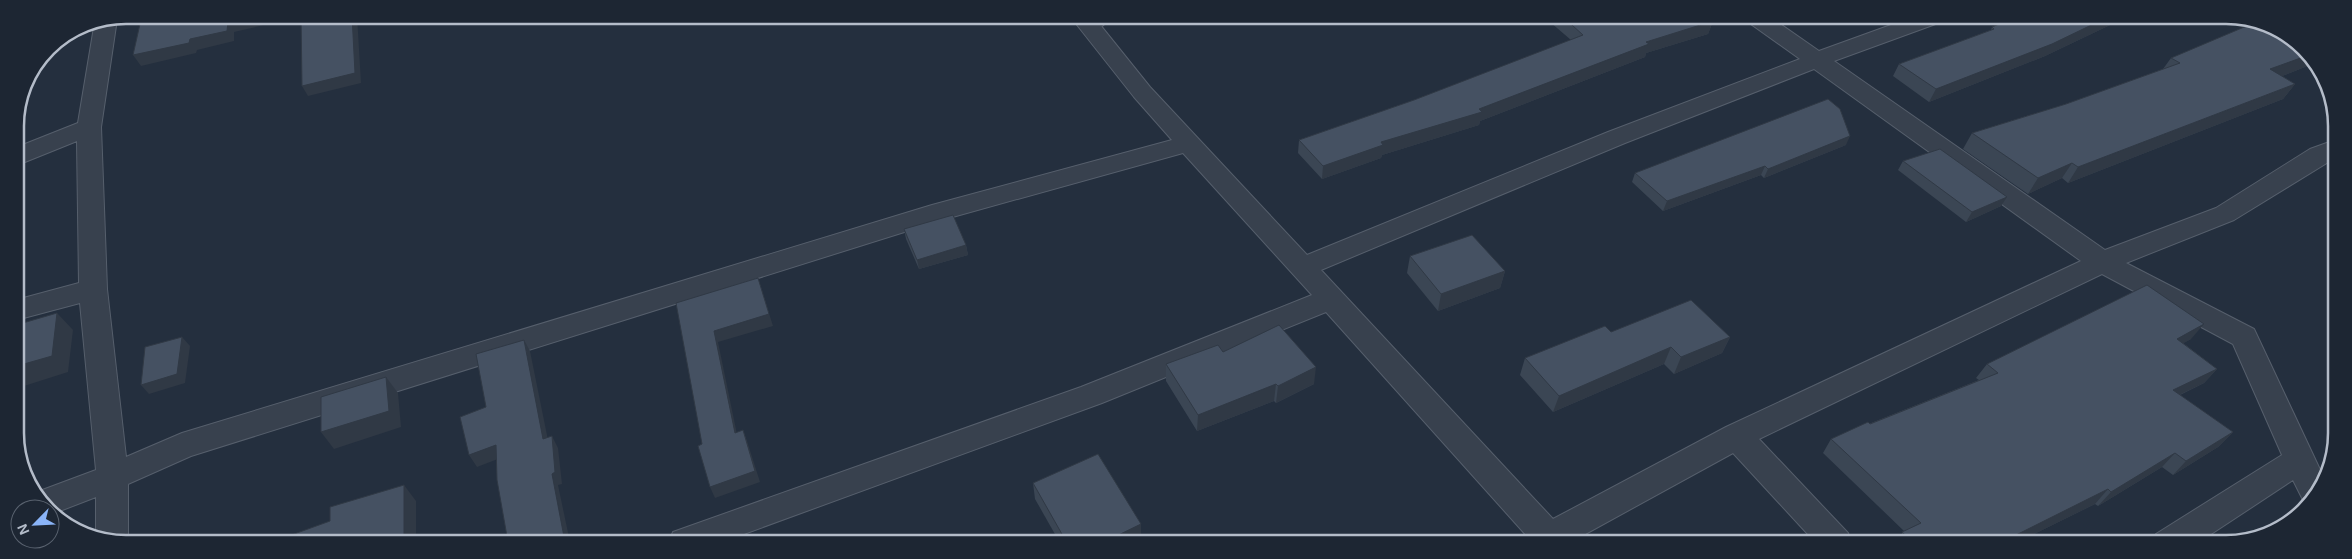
<svg xmlns="http://www.w3.org/2000/svg" width="2352" height="559" font-family="Helvetica,sans-serif">
<style>
.lines{fill:none;stroke-linecap:round;stroke-linejoin:round}
.service-casing{stroke:#565f6c;stroke-width:2}
.minor-casing{stroke:#565f6c;stroke-width:2}
.service{fill:#38414e;fill-rule:evenodd}
.minor{fill:#38414e;fill-rule:evenodd}
.wall{fill:#3b4654}
.shaded-wall{fill:#303945}
.building{fill:#455162;stroke:#303945}
.rim{fill:none;stroke:#b4bcc9;stroke-width:2.5}
</style>
<rect width="100%" height="100%" fill="#242f3e"/>
<g class="lines">
<!-- service casing -->
<g class="service-casing">
<path id="service" d="M 1098,16 L 1114,16 L 1095,32 L 1085,32 L 1083,29 Z"/>
</g>
<!-- minor casing -->
<g class="minor-casing">
<path id="minor" d="M 1070,16 L 1093,16 L 1150,87 L 1307,255 L 1608,132 L 1800,59 L 1748,22 L 1745,17 L 1770,17 L 1819,51 L 1913,17 L 1944,17 L 1941,22 L 1834,61 L 2105,250 L 2216,208 L 2310,149 L 2335,140 L 2335,158 L 2234,220 L 2126,263 L 2254,329 L 2323,476 L 2307,502 L 2303,500 L 2293,480 L 2196,544 L 2152,544 L 2156,534 L 2282,455 L 2233,344 L 2102,274 L 1759,439 L 1848,533 L 1852,543 L 1816,543 L 1733,453 L 1569,543 L 1523,543 L 1526,535 L 1326,312 L 1102,403 L 722,542 L 669,542 L 673,532 L 1081,387 L 1312,295 L 1183,153 L 949,218 L 191,456 L 128,484 L 128,542 L 104,542 L 96,537 L 96,497 L 52,514 L 50,509 L 46,509 L 37,492 L 96,470 L 80,303 L 16,320 L 16,300 L 79,283 L 77,141 L 15,166 L 15,148 L 78,123 L 95,21 L 116,17 L 117,19 L 101,127 L 107,289 L 126,457 L 182,433 L 932,205 L 1172,140 L 1134,97 ZM 1814,69 L 2081,261 L 1726,427 L 1553,519 L 1321,270 L 1625,143 Z"/>
</g>
<!-- service -->
<use href="#service" class="service"/>
<!-- minor -->
<use href="#minor" class="minor"/>
</g>
<!-- wall -->
<g class="wall">
<path d="M 1543,16 L 1707,17 L 1713,21 L 1708,34 L 1646,53 L 1645,57 L 1480,121 L 1479,125 L 1382,155 L 1381,158 L 1322,179 L 1298,153 L 1299,140 L 1414,100 L 1571,40 Z"/>
<path d="M 2016,17 L 2115,17 L 2110,25 L 2045,56 L 1929,102 L 1893,76 L 1899,64 L 1991,30 L 1992,27 Z"/>
<path d="M 2171,58 L 2310,65 L 2282,76 L 2295,84 L 2283,99 L 2068,183 L 2062,178 L 2028,194 L 1963,149 L 1972,133 L 2066,104 L 2163,69 Z"/>
<path d="M 1846,145 L 1764,178 L 1761,175 L 1663,211 L 1632,182 L 1635,173 Z"/>
<path d="M 1903,161 L 2001,206 L 1966,222 L 1898,170 Z"/>
<path d="M 904,229 L 966,245 L 968,255 L 919,269 L 906,239 Z"/>
<path d="M 1410,256 L 1505,271 L 1500,288 L 1438,311 L 1407,273 Z"/>
<path d="M 1611,332 L 1730,337 L 1722,353 L 1674,374 L 1664,364 L 1553,412 L 1520,375 L 1525,358 Z"/>
<path d="M 2191,339 L 2183,343 L 2217,369 L 2204,383 L 2180,395 L 2233,432 L 2218,447 L 2173,475 L 2162,467 L 2098,506 L 2095,504 L 2014,544 L 1894,543 L 1904,531 L 1823,453 L 1831,439 L 1979,380 L 1976,378 L 1987,364 Z"/>
<path d="M 1223,352 L 1314,384 L 1276,403 L 1274,401 L 1197,431 L 1166,381 L 1166,364 Z"/>
<path d="M 1033,483 L 1141,540 L 1136,543 L 1060,543 L 1035,499 Z"/>
</g>
<!-- shaded-wall -->
<g class="shaded-wall">
<path d="M 257,15 L 307,15 L 234,32 L 234,41 L 197,50 L 196,53 L 141,66 L 133,55 L 228,22 Z"/>
<path d="M 352,15 L 357,15 L 361,83 L 308,96 L 302,86 Z"/>
<path d="M 2105,17 L 2115,17 L 2110,25 L 2045,56 L 1929,102 L 1936,89 Z"/>
<path d="M 1713,21 L 1708,34 L 1646,53 L 1645,57 L 1480,121 L 1479,125 L 1382,155 L 1381,158 L 1322,179 L 1323,166 L 1381,142 L 1479,109 L 1646,42 Z"/>
<path d="M 2309,55 L 2313,63 L 2310,65 L 2259,85 L 2270,69 Z"/>
<path d="M 2295,84 L 2283,99 L 2068,183 L 2078,167 Z"/>
<path d="M 1850,136 L 1846,145 L 1764,178 L 1768,169 Z"/>
<path d="M 2072,163 L 2062,178 L 2028,194 L 2038,178 Z"/>
<path d="M 1765,166 L 1761,175 L 1663,211 L 1667,201 Z"/>
<path d="M 2007,197 L 2001,206 L 1966,222 L 1972,212 Z"/>
<path d="M 966,245 L 968,255 L 919,269 L 917,260 Z"/>
<path d="M 1505,271 L 1500,288 L 1438,311 L 1441,294 Z"/>
<path d="M 758,278 L 773,326 L 718,342 L 739,444 L 735,433 L 714,331 Z"/>
<path d="M 57,313 L 73,330 L 68,372 L 24,386 L 17,423 L 17,366 Z"/>
<path d="M 2204,324 L 2191,339 L 2164,354 L 2177,339 Z"/>
<path d="M 182,337 L 190,346 L 185,383 L 149,394 L 141,385 Z"/>
<path d="M 1730,337 L 1722,353 L 1674,374 L 1681,357 Z"/>
<path d="M 524,340 L 530,351 L 550,450 L 543,439 Z"/>
<path d="M 1671,347 L 1664,364 L 1553,412 L 1559,396 Z"/>
<path d="M 1316,367 L 1314,384 L 1276,403 L 1278,386 Z"/>
<path d="M 2217,369 L 2204,383 L 2160,404 L 2173,390 Z"/>
<path d="M 386,377 L 398,393 L 401,427 L 334,449 L 321,432 Z"/>
<path d="M 1276,384 L 1274,401 L 1197,431 L 1198,415 Z"/>
<path d="M 743,430 L 747,441 L 760,482 L 715,498 L 710,487 Z"/>
<path d="M 2233,432 L 2218,447 L 2173,475 L 2186,461 Z"/>
<path d="M 552,436 L 558,448 L 562,484 L 558,485 L 570,542 L 565,542 L 552,474 Z"/>
<path d="M 496,445 L 503,457 L 477,467 L 469,455 Z"/>
<path d="M 2175,453 L 2162,467 L 2098,506 L 2111,492 Z"/>
<path d="M 404,485 L 416,501 L 416,542 L 404,542 Z"/>
<path d="M 2108,489 L 2095,504 L 2014,544 L 1998,544 Z"/>
<path d="M 1141,524 L 1141,540 L 1136,543 L 1102,543 Z"/>
</g>
<!-- building -->
<g class="building">
<path d="M 142,15 L 257,15 L 228,22 L 227,31 L 190,39 L 189,43 L 133,55 Z"/>
<path d="M 301,15 L 352,15 L 355,73 L 302,86 Z"/>
<path d="M 1562,16 L 1707,17 L 1713,21 L 1646,42 L 1649,44 L 1479,109 L 1482,112 L 1381,142 L 1383,145 L 1323,166 L 1299,140 L 1414,100 L 1583,35 Z"/>
<path d="M 2016,17 L 2108,17 L 2052,44 L 1936,89 L 1899,64 L 1994,29 L 1992,27 Z"/>
<path d="M 2256,22 L 2305,48 L 2309,55 L 2270,69 L 2295,84 L 2078,167 L 2072,163 L 2038,178 L 1972,133 L 2066,104 L 2180,63 L 2171,58 Z"/>
<path d="M 1828,99 L 1840,109 L 1850,136 L 1768,169 L 1765,166 L 1667,201 L 1635,173 Z"/>
<path d="M 1940,149 L 2007,197 L 1972,212 L 1903,161 Z"/>
<path d="M 953,215 L 966,245 L 917,260 L 904,229 Z"/>
<path d="M 1472,235 L 1505,271 L 1441,294 L 1410,256 Z"/>
<path d="M 758,278 L 769,314 L 714,331 L 735,433 L 743,430 L 755,471 L 710,487 L 698,446 L 702,444 L 676,303 Z"/>
<path d="M 2147,285 L 2204,324 L 2177,339 L 2217,369 L 2173,390 L 2233,432 L 2186,461 L 2175,453 L 2111,492 L 2108,489 L 1998,544 L 1914,543 L 1902,532 L 1921,523 L 1831,439 L 1868,422 L 1870,424 L 1998,373 L 1987,364 Z"/>
<path d="M 1691,300 L 1730,337 L 1681,357 L 1671,347 L 1559,396 L 1525,358 L 1605,326 L 1611,332 Z"/>
<path d="M 57,313 L 52,356 L 17,366 L 16,325 Z"/>
<path d="M 1279,325 L 1316,367 L 1278,386 L 1276,384 L 1198,415 L 1166,364 L 1218,345 L 1223,352 Z"/>
<path d="M 182,337 L 177,374 L 141,385 L 145,347 Z"/>
<path d="M 524,340 L 543,439 L 552,436 L 555,472 L 552,474 L 565,542 L 508,542 L 497,480 L 496,445 L 469,455 L 460,417 L 486,407 L 476,354 Z"/>
<path d="M 386,377 L 389,411 L 321,432 L 321,397 Z"/>
<path d="M 1098,454 L 1141,524 L 1102,543 L 1067,543 L 1033,483 Z"/>
<path d="M 404,485 L 404,542 L 272,542 L 330,521 L 330,507 Z"/>
</g>
<!-- crop -->
<path d="M0 0H2352V559H0ZM126 24H2226A102 102 0 0 1 2328 126V433A102 102 0 0 1 2226 535H126A102 102 0 0 1 24 433V126A102 102 0 0 1 126 24Z" fill="#1d2633" fill-rule="evenodd"/>
<path class="rim" d="M126 24H2226A102 102 0 0 1 2328 126V433A102 102 0 0 1 2226 535H126A102 102 0 0 1 24 433V126A102 102 0 0 1 126 24Z"/>
<!-- north arrow -->
<g transform="translate(35 524) rotate(246)"><circle r="24" fill="#1d2633" stroke="#59626f"/>
<path d="M0-4L9 19L0 12L-9 19Z" fill="#8ab4f8"/>
<text y="-8" font-size="14" font-weight="bold" text-anchor="middle" fill="#b4bcc9">N</text>
</g>
</svg>
